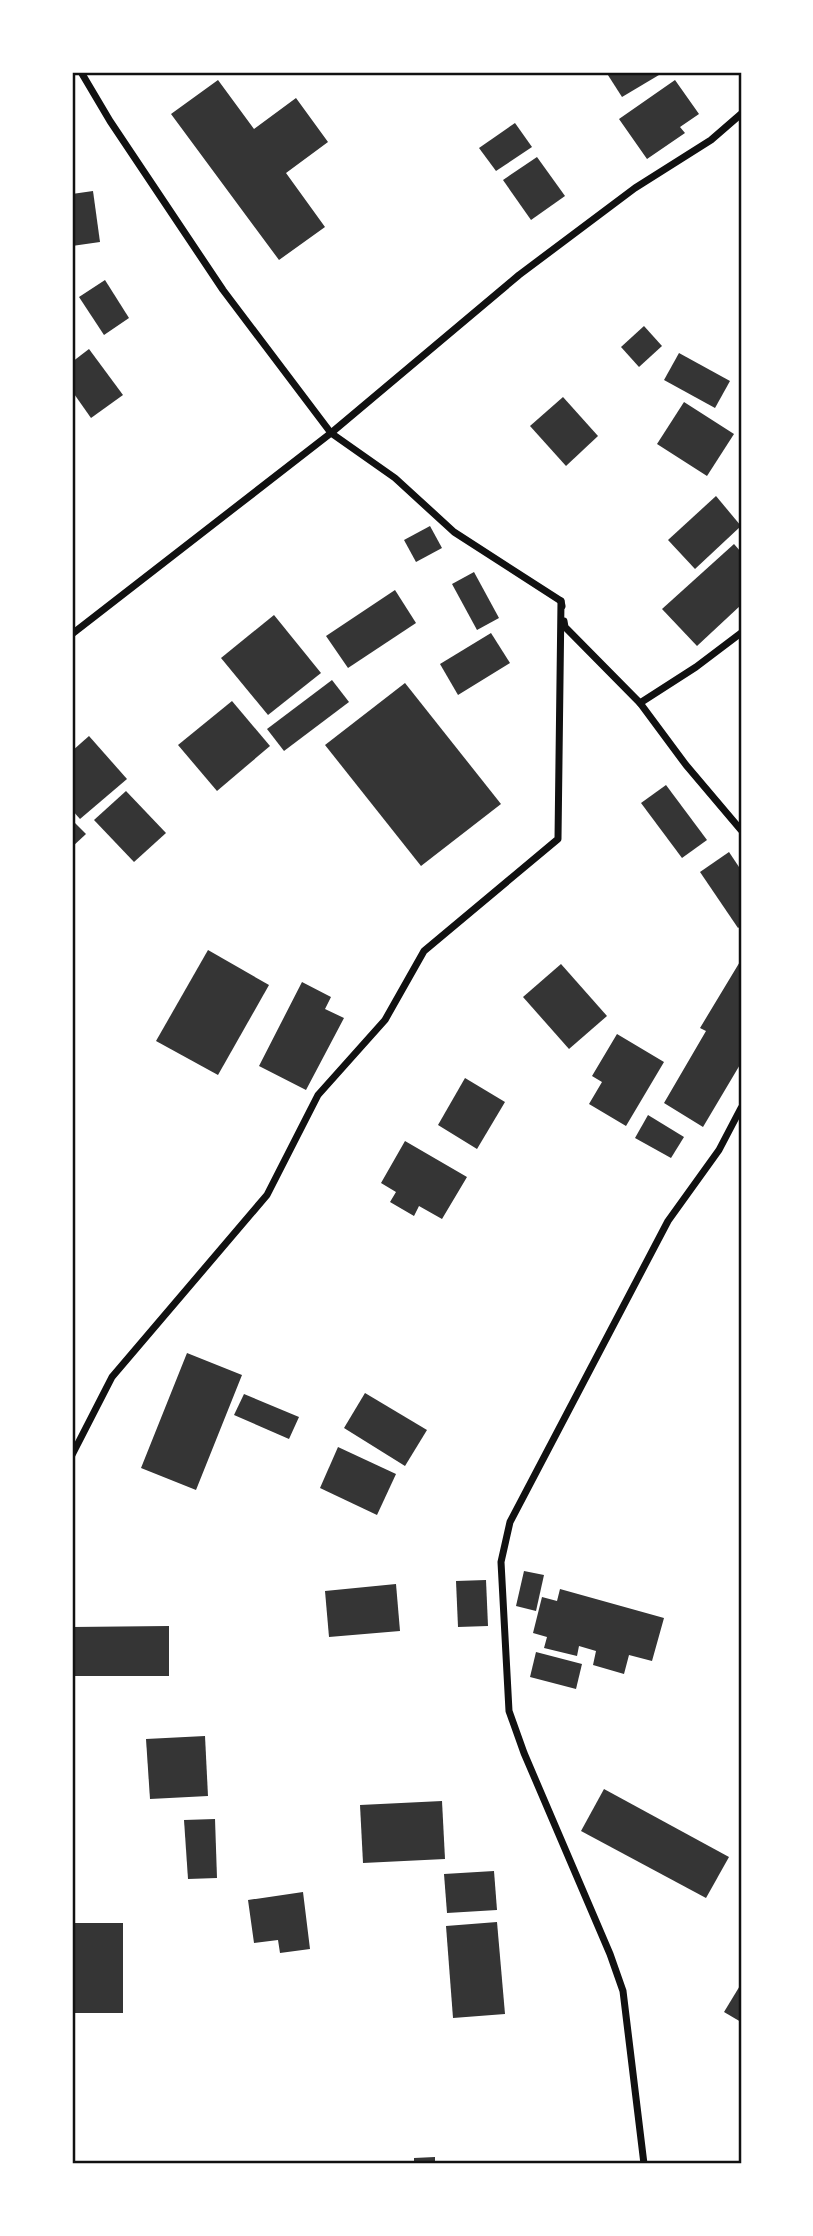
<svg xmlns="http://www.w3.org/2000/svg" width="813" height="2236" font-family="Cabin,sans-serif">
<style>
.building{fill:#353535}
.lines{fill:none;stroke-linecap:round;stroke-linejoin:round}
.minor{stroke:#111;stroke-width:7}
.neatline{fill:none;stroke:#111;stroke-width:2.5}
</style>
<rect width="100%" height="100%" fill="#fff"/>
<!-- building -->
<g class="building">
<path d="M 606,72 L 664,72 L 622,97 Z"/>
<path d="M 218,80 L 254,129 L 296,98 L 328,142 L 286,173 L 325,227 L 279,260 L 171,114 Z"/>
<path d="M 675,80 L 699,114 L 680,127 L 685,133 L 647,159 L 619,119 Z"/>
<path d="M 515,123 L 532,147 L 496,171 L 479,148 Z"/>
<path d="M 537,157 L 565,196 L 531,220 L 503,180 Z"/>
<path d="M 93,191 L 100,242 L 72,246 L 72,194 Z"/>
<path d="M 105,280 L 129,318 L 104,335 L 79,297 Z"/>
<path d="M 644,326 L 662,346 L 639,367 L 621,347 Z"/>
<path d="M 89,349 L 123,395 L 91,418 L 72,391 L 72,362 Z"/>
<path d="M 679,353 L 730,381 L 715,408 L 664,380 Z"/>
<path d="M 563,397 L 598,436 L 566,466 L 530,426 Z"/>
<path d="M 684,402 L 734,434 L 707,476 L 657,444 Z"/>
<path d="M 716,496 L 741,526 L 695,569 L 668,540 Z"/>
<path d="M 430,526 L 442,548 L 416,562 L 404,540 Z"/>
<path d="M 734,544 L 741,552 L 741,605 L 697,646 L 662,609 Z"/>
<path d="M 474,572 L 499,618 L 477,630 L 452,584 Z"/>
<path d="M 395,590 L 416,623 L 348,668 L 326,636 Z"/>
<path d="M 274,615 L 321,673 L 268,715 L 221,658 Z"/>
<path d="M 491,633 L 510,663 L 458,695 L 440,664 Z"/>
<path d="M 332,680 L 349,702 L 284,751 L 267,729 Z"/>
<path d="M 405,683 L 501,804 L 421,866 L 325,745 Z"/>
<path d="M 232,701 L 270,746 L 217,791 L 178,745 Z"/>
<path d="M 89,736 L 127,779 L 80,819 L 72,810 L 72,751 Z"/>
<path d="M 666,785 L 707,840 L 682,858 L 641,803 Z"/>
<path d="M 126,791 L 166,833 L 134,862 L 94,820 Z"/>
<path d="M 72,820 L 86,834 L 72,847 Z"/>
<path d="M 729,852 L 741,870 L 741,926 L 738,928 L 700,872 Z"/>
<path d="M 208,950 L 269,985 L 218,1075 L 156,1041 Z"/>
<path d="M 741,960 L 741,1063 L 703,1127 L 664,1103 L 706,1031 L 700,1028 Z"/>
<path d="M 561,964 L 607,1016 L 569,1049 L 523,997 Z"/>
<path d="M 302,982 L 331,997 L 325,1009 L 344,1018 L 306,1090 L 259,1066 Z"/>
<path d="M 617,1034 L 664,1062 L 626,1126 L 589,1104 L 602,1082 L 592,1076 Z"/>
<path d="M 465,1078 L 505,1102 L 477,1149 L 438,1125 Z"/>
<path d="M 648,1115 L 684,1137 L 671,1158 L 635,1138 Z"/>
<path d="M 405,1141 L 467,1177 L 442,1219 L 419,1206 L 414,1216 L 390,1202 L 396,1192 L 381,1183 Z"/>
<path d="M 187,1353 L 242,1375 L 196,1490 L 141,1468 Z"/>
<path d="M 365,1393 L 427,1430 L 405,1466 L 344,1428 Z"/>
<path d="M 244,1394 L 299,1417 L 289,1439 L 234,1415 Z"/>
<path d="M 338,1447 L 396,1474 L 377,1515 L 320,1488 Z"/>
<path d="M 524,1571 L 544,1575 L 536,1611 L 516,1606 Z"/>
<path d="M 486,1580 L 488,1626 L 458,1627 L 456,1581 Z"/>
<path d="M 396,1584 L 400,1631 L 329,1637 L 325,1591 Z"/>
<path d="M 560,1589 L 664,1618 L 652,1661 L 629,1655 L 624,1674 L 593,1665 L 596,1651 L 579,1646 L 577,1656 L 544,1648 L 547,1637 L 533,1633 L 542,1597 L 557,1601 Z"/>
<path d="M 169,1626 L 169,1676 L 72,1676 L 72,1627 Z"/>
<path d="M 536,1652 L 582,1664 L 576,1689 L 530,1677 Z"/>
<path d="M 205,1736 L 208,1796 L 150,1799 L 146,1739 Z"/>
<path d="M 604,1789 L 729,1857 L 706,1898 L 581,1831 Z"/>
<path d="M 442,1801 L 445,1859 L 363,1863 L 360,1805 Z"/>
<path d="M 215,1819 L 217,1878 L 188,1879 L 184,1820 Z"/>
<path d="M 494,1871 L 497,1910 L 447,1913 L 444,1874 Z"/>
<path d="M 303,1892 L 310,1949 L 280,1953 L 278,1940 L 254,1943 L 248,1900 Z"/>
<path d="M 497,1922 L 505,2014 L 453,2018 L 446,1926 Z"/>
<rect x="72" y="1923" width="51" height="90"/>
<path d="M 741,1984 L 741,2022 L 724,2012 Z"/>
<path d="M 435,2157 L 435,2164 L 414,2164 L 414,2158 Z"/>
</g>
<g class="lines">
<!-- minor -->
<g class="minor">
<path d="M 81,72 L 110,121 L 223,290 L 331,433 L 395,478 L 454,532 L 561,601 L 562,606"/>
<path d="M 564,621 L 565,627 L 640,703 L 686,765 L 741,830"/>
<path d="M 72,634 L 331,433 L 519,275 L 635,188 L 711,140 L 741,114"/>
<path d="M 640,703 L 696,667 L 741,633"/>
<path d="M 72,1455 L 112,1377 L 267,1195 L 318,1095 L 385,1020 L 424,951 L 558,839 L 561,601"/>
<path d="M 644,2164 L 623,1991 L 610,1954 L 524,1753 L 509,1711 L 501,1562 L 510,1522 L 668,1221 L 719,1150 L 741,1108"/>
</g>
</g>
<!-- border -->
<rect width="813" height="2236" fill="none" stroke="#ffffff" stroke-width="147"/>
<rect x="74" y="74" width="666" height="2088" class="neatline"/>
</svg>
